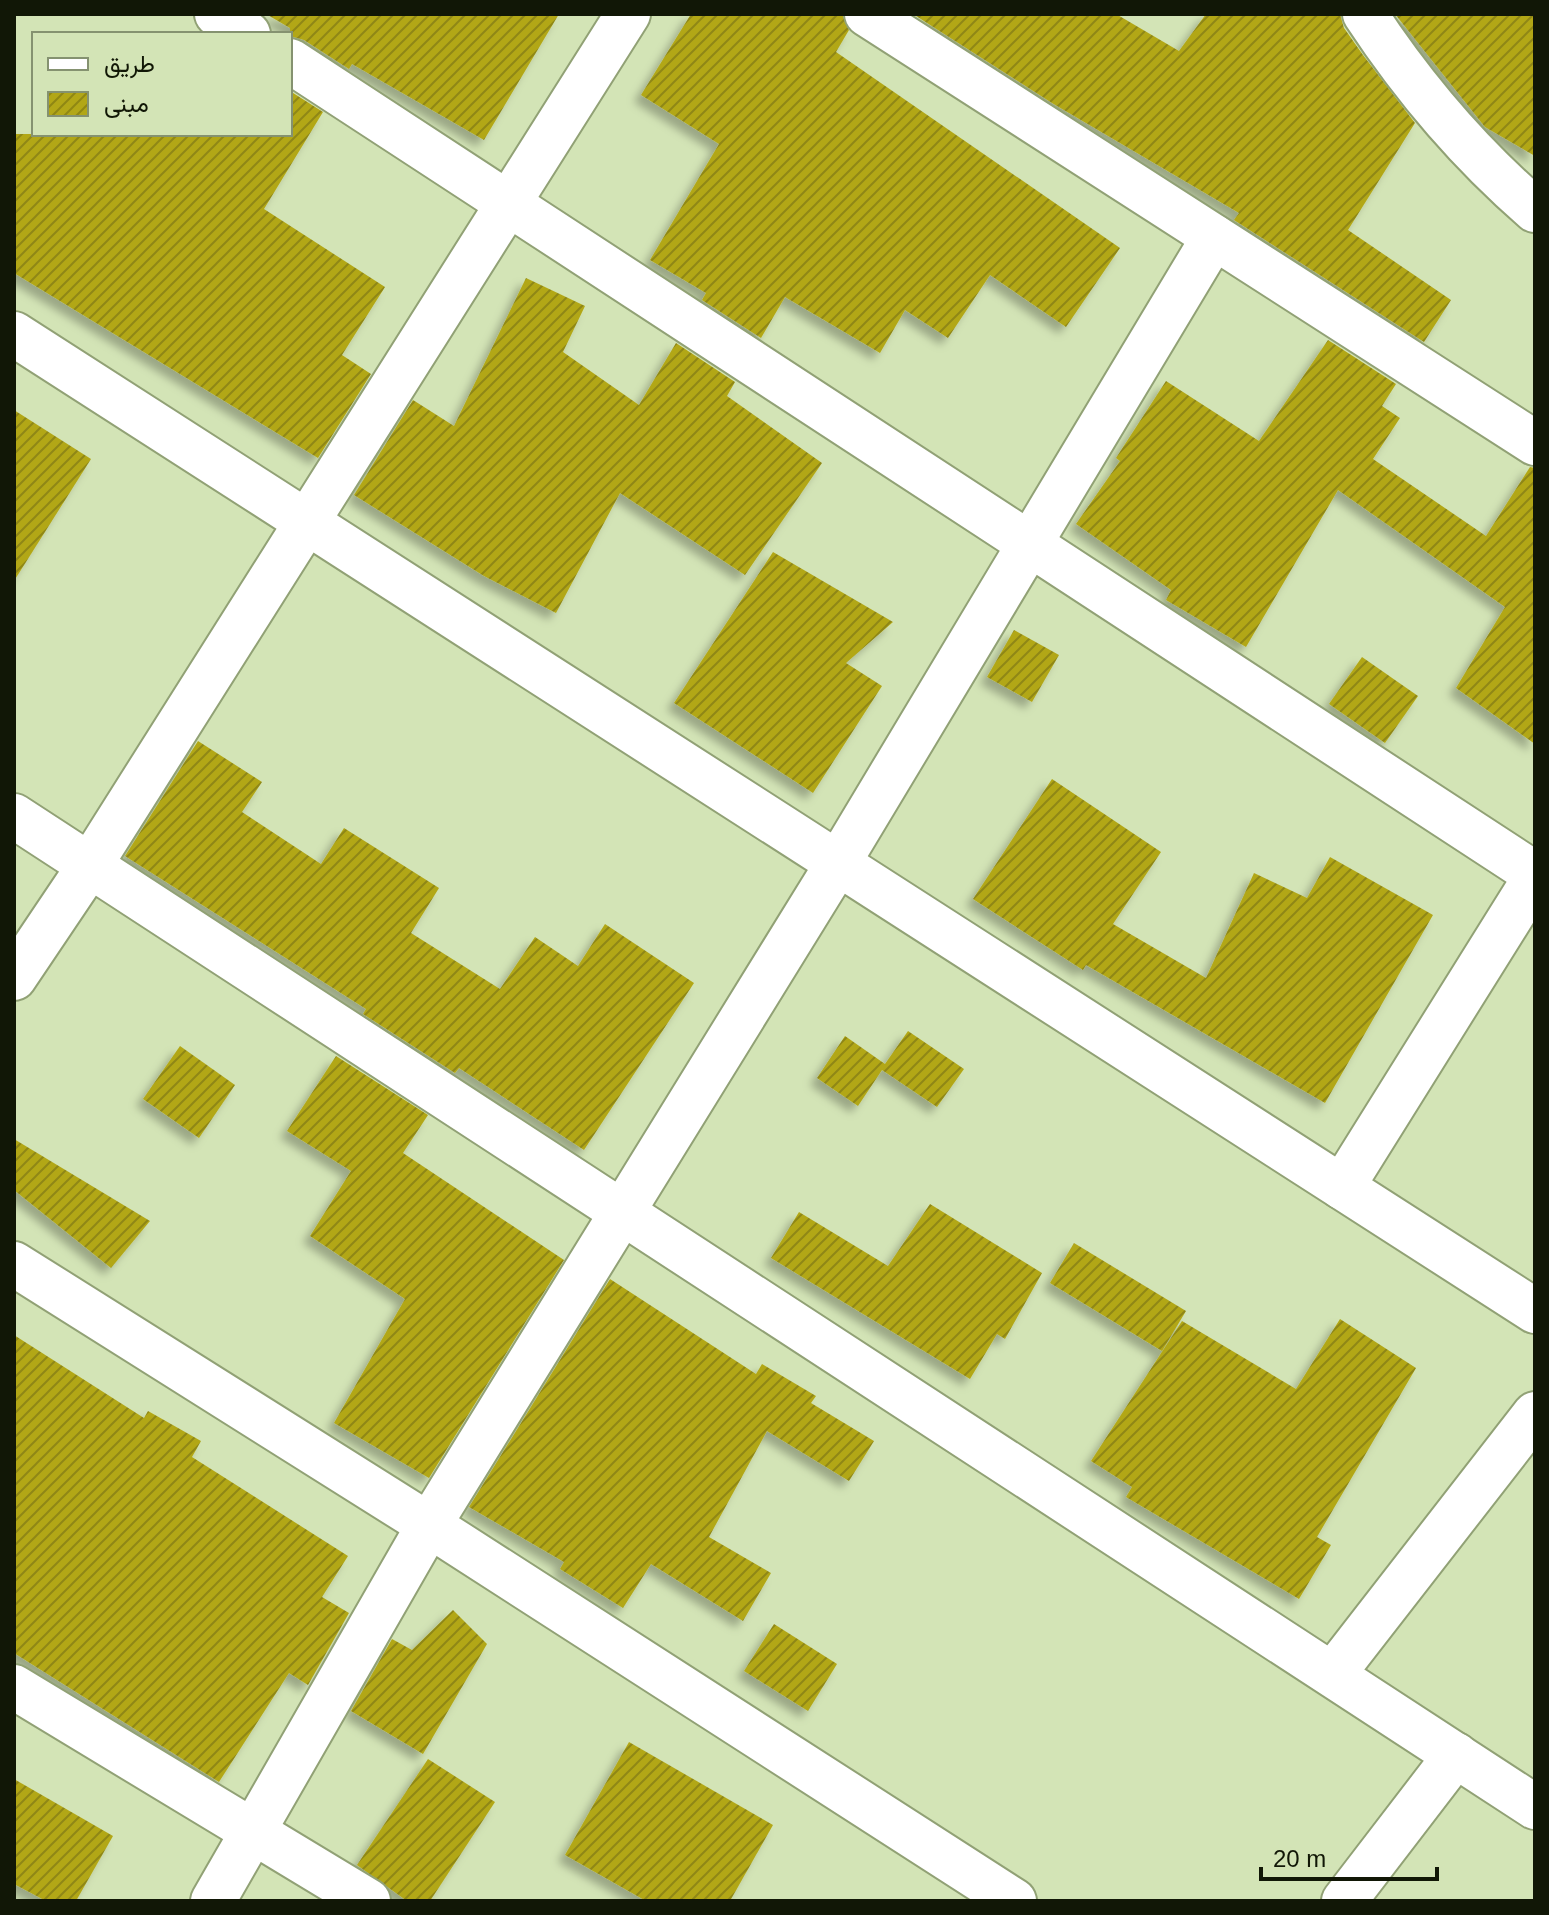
<svg xmlns="http://www.w3.org/2000/svg" width="1549" height="1915" font-family="Arial,Vazirmatn,sans-serif">
<style>
.building{fill:url(#building-hatch);filter:url(#shadow)}
.lines{fill:none;stroke-linecap:round;stroke-linejoin:round}
.minor-casing{stroke:#91a175;stroke-width:48}
.minor{stroke:#fff;stroke-width:44}
</style>
<defs>
<pattern id="building-hatch" width="6" height="6" patternUnits="userSpaceOnUse" patternTransform="scale(2)"><rect width="6" height="6" fill="#b2a717"/><path d="M-1 1l2-2M0 6l6-6M5 7l2-2" fill="none" stroke="#8f8713"/></pattern>
<filter id="shadow"><feDropShadow dx="-7" dy="7" stdDeviation="4" flood-color="#0004"/></filter>
</defs>
<rect width="100%" height="100%" fill="#d3e4b6"/>
<!-- building -->
<g class="building">
<path d="M 266,14 L 559,14 L 484,140 L 352,64 L 349,69 L 304,40 L 290,36 L 290,28 Z"/>
<path d="M 691,14 L 842,14 L 849,30 L 836,52 L 1120,248 L 1066,327 L 990,275 L 948,338 L 905,310 L 880,353 L 785,297 L 761,338 L 702,300 L 706,293 L 650,260 L 719,144 L 641,95 Z"/>
<path d="M 913,14 L 1116,14 L 1179,51 L 1206,14 L 1340,14 L 1344,28 L 1363,55 L 1415,123 L 1348,230 L 1451,300 L 1424,342 L 1234,220 L 1239,213 L 1052,103 Z"/>
<path d="M 1395,14 L 1535,14 L 1535,156 L 1485,127 Z"/>
<path d="M 290,91 L 323,112 L 264,209 L 385,287 L 342,355 L 371,374 L 318,458 L 14,273 L 14,134 L 290,134 Z"/>
<path d="M 526,278 L 585,306 L 563,352 L 639,405 L 676,343 L 735,382 L 727,396 L 822,463 L 745,575 L 620,493 L 556,613 L 484,576 L 354,495 L 413,400 L 454,426 Z"/>
<path d="M 1328,340 L 1396,384 L 1382,406 L 1400,418 L 1373,459 L 1486,536 L 1530,467 L 1535,468 L 1535,744 L 1456,688 L 1505,607 L 1338,490 L 1246,647 L 1166,600 L 1171,590 L 1076,524 L 1120,461 L 1116,458 L 1166,381 L 1259,441 Z"/>
<path d="M 14,410 L 91,459 L 14,581 Z"/>
<path d="M 773,552 L 893,622 L 846,663 L 882,686 L 813,793 L 674,703 Z"/>
<path d="M 1014,630 L 1059,655 L 1032,702 L 987,677 Z"/>
<path d="M 1362,657 L 1418,696 L 1385,743 L 1329,704 Z"/>
<path d="M 198,741 L 262,782 L 242,812 L 321,864 L 344,828 L 439,888 L 411,933 L 500,989 L 535,937 L 578,966 L 605,924 L 694,983 L 584,1150 L 459,1068 L 455,1073 L 363,1014 L 366,1009 L 125,856 Z"/>
<path d="M 1052,779 L 1161,852 L 1113,924 L 1206,978 L 1254,873 L 1307,898 L 1330,857 L 1433,915 L 1325,1103 L 1086,965 L 1083,970 L 973,899 Z"/>
<path d="M 908,1031 L 964,1069 L 937,1107 L 882,1070 L 858,1106 L 817,1078 L 845,1036 L 885,1064 Z"/>
<path d="M 180,1046 L 235,1085 L 199,1138 L 143,1099 Z"/>
<path d="M 336,1056 L 428,1115 L 403,1153 L 564,1260 L 429,1478 L 334,1423 L 405,1299 L 310,1236 L 351,1171 L 287,1131 Z"/>
<path d="M 14,1139 L 150,1221 L 111,1268 L 14,1190 Z"/>
<path d="M 930,1204 L 1042,1273 L 1005,1339 L 997,1334 L 970,1379 L 771,1258 L 799,1212 L 888,1266 Z"/>
<path d="M 1074,1243 L 1186,1311 L 1162,1351 L 1050,1283 Z"/>
<path d="M 610,1279 L 756,1374 L 762,1364 L 816,1396 L 811,1403 L 874,1441 L 849,1481 L 767,1431 L 709,1537 L 771,1573 L 743,1621 L 651,1564 L 623,1608 L 560,1569 L 564,1562 L 469,1507 Z"/>
<path d="M 1340,1319 L 1416,1368 L 1317,1537 L 1331,1545 L 1299,1599 L 1126,1497 L 1132,1487 L 1091,1461 L 1182,1321 L 1296,1389 Z"/>
<path d="M 14,1335 L 144,1418 L 148,1411 L 201,1441 L 192,1457 L 348,1556 L 322,1597 L 349,1613 L 308,1685 L 289,1673 L 219,1782 L 14,1653 Z"/>
<path d="M 453,1610 L 487,1644 L 423,1754 L 351,1711 L 392,1639 L 412,1650 Z"/>
<path d="M 774,1624 L 837,1664 L 808,1711 L 744,1671 Z"/>
<path d="M 629,1742 L 773,1825 L 730,1901 L 646,1901 L 565,1855 Z"/>
<path d="M 428,1759 L 495,1802 L 430,1901 L 407,1901 L 357,1865 Z"/>
<path d="M 14,1779 L 113,1836 L 76,1901 L 46,1901 L 14,1884 Z"/>
</g>
<g class="lines">
<!-- minor casing -->
<g class="minor-casing">
<g id="minor">
<path d="M 217,14 L 248,34"/>
<path d="M 867,14 L 1535,443"/>
<path d="M 1365,14 C 1413,87 1469,153 1535,210"/>
<path d="M 290,61 L 1535,874"/>
<path d="M 14,334 L 1535,1311"/>
<path d="M 14,816 L 1535,1807"/>
<path d="M 14,978 L 90,865 L 628,14"/>
<path d="M 1342,1187 L 1535,878"/>
<path d="M 14,1264 L 429,1525 L 1014,1901"/>
<path d="M 1333,1674 L 1535,1414"/>
<path d="M 14,1687 L 368,1901"/>
<path d="M 213,1901 L 429,1525 L 838,863 L 1214,237"/>
<path d="M 1344,1901 L 1456,1755"/>
</g>
</g>
<!-- minor -->
<use href="#minor" class="minor"/>
</g>
<!-- border -->
<rect width="1549" height="1915" fill="none" stroke="#111706" stroke-width="32"/>
<!-- legend -->
<rect x="32" y="32" width="260" height="104" fill="#d3e4b6" stroke="#859270" stroke-width="2"/>
<rect x="48" y="58" width="40" height="12" fill="#ffffff" stroke="#859270" stroke-width="2"/>
<text x="104" y="72" font-size="24" fill="#111706">طريق</text>
<rect x="48" y="92" width="40" height="24" fill="url(#building-hatch)" stroke="#859270" stroke-width="2"/>
<text x="104" y="112" font-size="24" fill="#111706">مبنى</text>
<!-- scale -->
<path d="M1261 1867v12h176v-12" fill="none" stroke="#111706" stroke-width="4"/>
<text x="1273" y="1867" font-size="24" fill="#111706" stroke="#d3e4b6" stroke-width="6" paint-order="stroke">20 m</text>
</svg>
